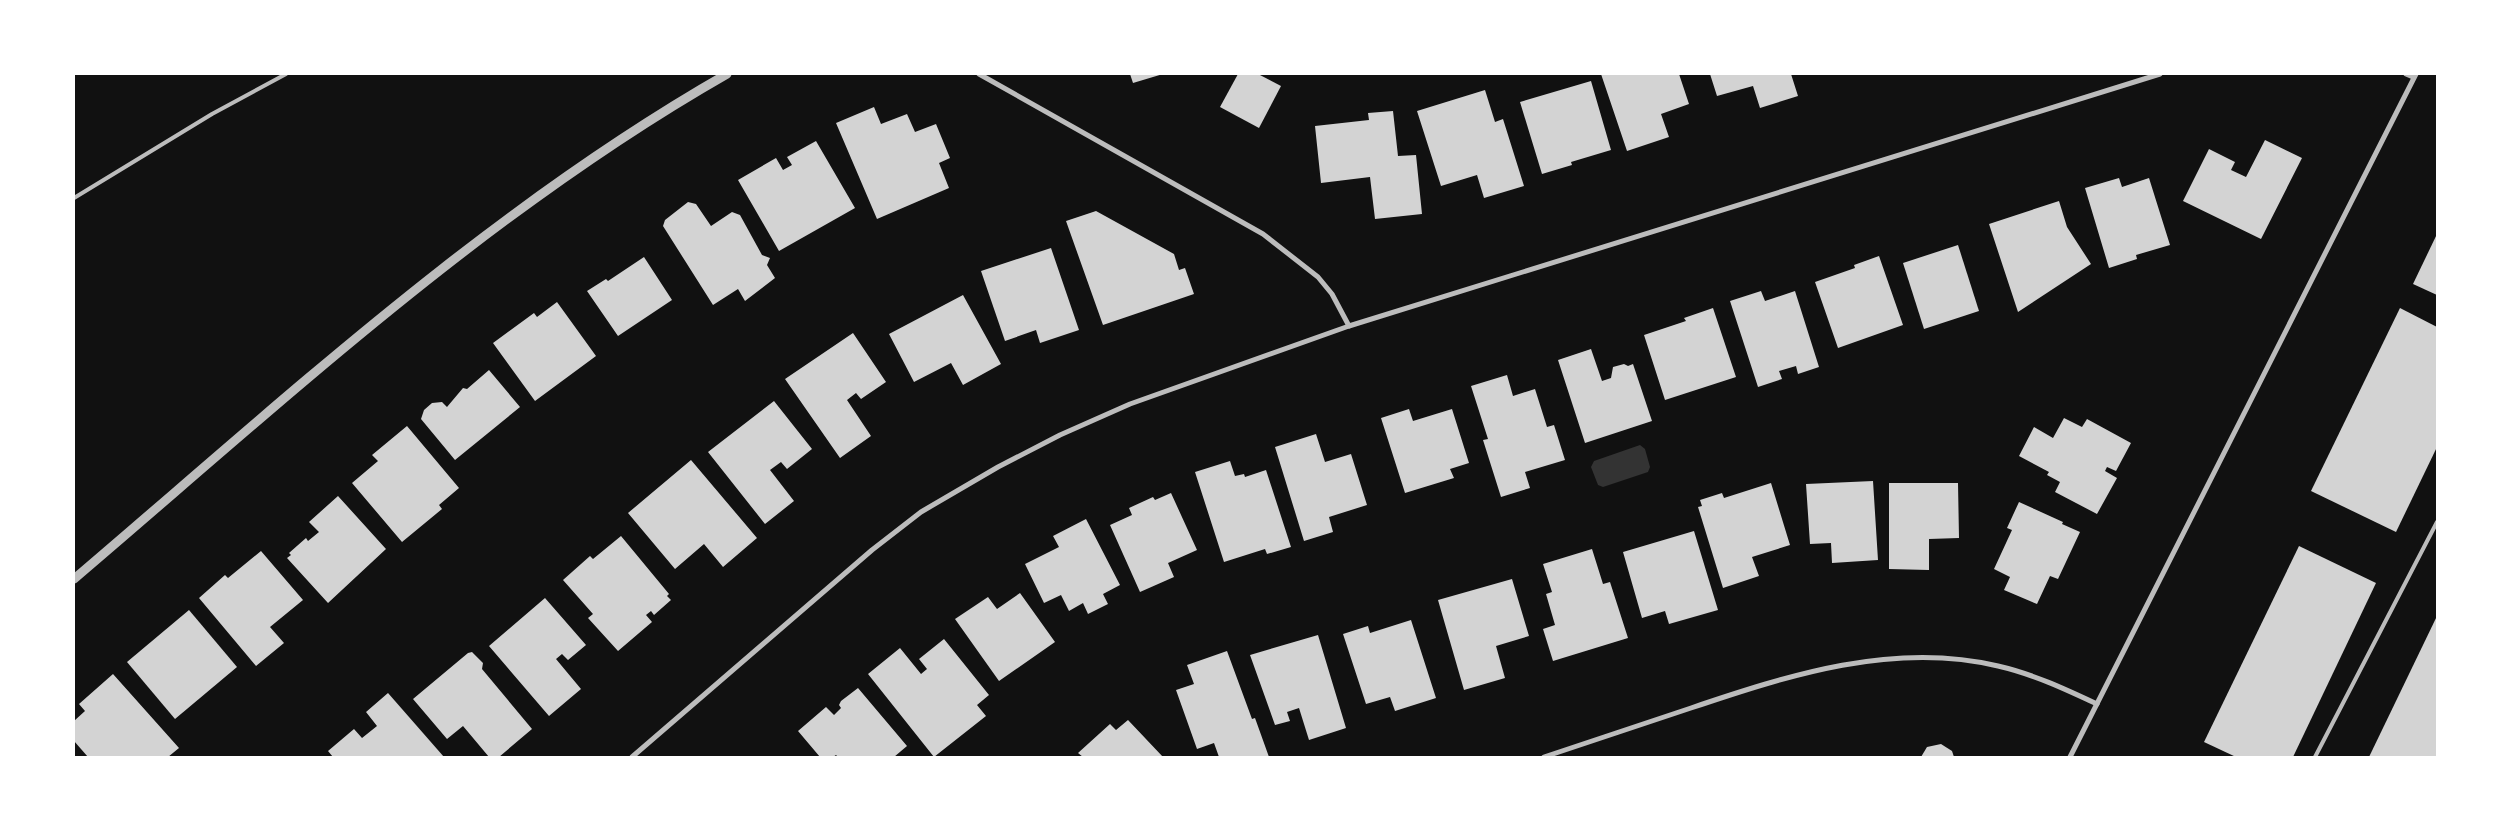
<svg xmlns="http://www.w3.org/2000/svg" width="2511" height="831" font-family="'DejaVu Sans',sans-serif">
<style>
.water{fill:#333}
.building{fill:#d3d3d3}
.lines{fill:none;stroke-linecap:round;stroke-linejoin:round}
.service{stroke:#bcbcbc;stroke-width:4}
.minor{stroke:#bcbcbc;stroke-width:5}
.tertiary{stroke:#bcbcbc;stroke-width:9}
</style>
<rect width="100%" height="100%" fill="#111"/>
<!-- water -->
<path class="water" d="M 1640,445 L 1645,449 L 1650,467 L 1648,472 L 1603,487 L 1598,485 L 1591,467 L 1594,461 Z"/>
<!-- building -->
<g class="building">
<path d="M 1130,74 L 1163,74 L 1133,83 Z"/>
<path d="M 1238,74 L 1258,74 L 1281,86 L 1259,128 L 1220,107 Z"/>
<path d="M 1601,74 L 1679,74 L 1689,104 L 1661,114 L 1669,137 L 1627,151 Z"/>
<path d="M 1710,74 L 1791,74 L 1798,96 L 1760,108 L 1753,86 L 1717,96 Z"/>
<path d="M 1591,81 L 1611,150 L 1571,162 L 1572,165 L 1542,174 L 1520,102 Z"/>
<path d="M 1485,90 L 1495,122 L 1503,119 L 1524,186 L 1484,198 L 1477,175 L 1441,186 L 1417,111 Z"/>
<path d="M 874,107 L 881,124 L 907,114 L 915,132 L 936,124 L 950,158 L 939,163 L 949,188 L 877,219 L 836,123 Z"/>
<path d="M 1393,111 L 1398,156 L 1416,155 L 1422,214 L 1375,219 L 1370,177 L 1321,183 L 1315,126 L 1369,120 L 1368,113 Z"/>
<path d="M 2265,140 L 2302,158 L 2261,239 L 2183,201 L 2209,149 L 2235,162 L 2231,170 L 2246,177 Z"/>
<path d="M 816,141 L 855,208 L 779,251 L 738,180 L 776,158 L 783,170 L 792,165 L 787,157 Z"/>
<path d="M 2119,178 L 2122,187 L 2149,178 L 2170,245 L 2136,255 L 2137,259 L 2109,268 L 2085,188 Z"/>
<path d="M 2059,201 L 2067,227 L 2091,264 L 2018,312 L 1989,224 Z"/>
<path d="M 688,202 L 696,204 L 711,226 L 732,212 L 740,215 L 762,255 L 770,258 L 767,265 L 775,278 L 745,301 L 738,289 L 713,305 L 663,226 L 665,220 Z"/>
<path d="M 1096,211 L 1174,254 L 1179,270 L 1185,268 L 1194,294 L 1103,325 L 1066,221 Z"/>
<path d="M 2437,234 L 2437,295 L 2413,284 Z"/>
<path d="M 1958,245 L 1979,311 L 1924,329 L 1903,263 Z"/>
<path d="M 1051,248 L 1079,330 L 1040,343 L 1036,330 L 1005,341 L 981,271 Z"/>
<path d="M 1879,256 L 1903,325 L 1838,348 L 1815,282 L 1855,268 L 1854,265 Z"/>
<path d="M 644,257 L 672,300 L 618,336 L 587,291 L 606,279 L 608,281 Z"/>
<path d="M 1761,291 L 1765,301 L 1795,291 L 1819,367 L 1798,374 L 1796,366 L 1779,371 L 1782,379 L 1758,387 L 1730,301 Z"/>
<path d="M 963,295 L 1001,364 L 963,385 L 951,363 L 914,382 L 889,334 Z"/>
<path d="M 557,302 L 596,356 L 535,401 L 493,343 L 534,313 L 537,317 Z"/>
<path d="M 1713,308 L 1736,377 L 1665,400 L 1644,335 L 1686,321 L 1684,318 Z"/>
<path d="M 2400,308 L 2437,327 L 2437,447 L 2396,532 L 2311,491 Z"/>
<path d="M 853,333 L 886,382 L 861,399 L 856,393 L 847,400 L 871,436 L 840,458 L 785,379 Z"/>
<path d="M 1591,349 L 1602,381 L 1611,378 L 1613,367 L 1624,364 L 1628,366 L 1633,364 L 1652,421 L 1585,443 L 1558,360 Z"/>
<path d="M 489,370 L 520,407 L 455,460 L 421,419 L 424,410 L 432,403 L 442,402 L 447,407 L 463,388 L 467,389 Z"/>
<path d="M 1507,375 L 1513,396 L 1535,389 L 1547,427 L 1554,425 L 1565,460 L 1525,472 L 1530,488 L 1501,497 L 1483,440 L 1488,439 L 1471,386 Z"/>
<path d="M 774,401 L 812,449 L 787,469 L 781,462 L 770,470 L 794,501 L 765,524 L 708,452 Z"/>
<path d="M 1409,409 L 1413,421 L 1452,409 L 1469,463 L 1450,469 L 1454,478 L 1405,493 L 1381,418 Z"/>
<path d="M 2064,418 L 2082,427 L 2087,419 L 2131,443 L 2116,471 L 2107,467 L 2105,471 L 2117,478 L 2097,514 L 2055,492 L 2060,482 L 2047,475 L 2049,472 L 2019,456 L 2034,427 L 2053,438 Z"/>
<path d="M 407,426 L 459,488 L 439,505 L 442,509 L 402,542 L 352,483 L 378,461 L 372,455 Z"/>
<path d="M 1316,434 L 1325,462 L 1351,454 L 1367,505 L 1329,517 L 1333,532 L 1304,541 L 1275,447 Z"/>
<path d="M 691,460 L 757,538 L 723,567 L 704,544 L 675,569 L 628,513 Z"/>
<path d="M 1230,461 L 1235,476 L 1244,474 L 1245,477 L 1266,470 L 1291,547 L 1267,554 L 1265,549 L 1224,562 L 1195,472 Z"/>
<path d="M 1873,481 L 1878,560 L 1832,563 L 1831,543 L 1810,544 L 1806,484 Z"/>
<path d="M 1771,483 L 1790,545 L 1752,557 L 1759,576 L 1723,588 L 1698,507 L 1702,506 L 1700,500 L 1722,493 L 1724,498 Z"/>
<path d="M 1889,483 L 1958,483 L 1959,538 L 1929,539 L 1929,570 L 1889,569 Z"/>
<path d="M 1171,493 L 1197,550 L 1168,563 L 1174,577 L 1140,592 L 1110,525 L 1132,515 L 1129,508 L 1153,497 L 1155,500 Z"/>
<path d="M 338,496 L 386,549 L 328,603 L 287,558 L 291,555 L 289,553 L 306,538 L 308,541 L 319,532 L 309,522 Z"/>
<path d="M 2019,502 L 2063,522 L 2062,524 L 2080,532 L 2058,579 L 2050,576 L 2037,604 L 2004,590 L 2010,577 L 1994,569 L 2012,530 L 2007,528 Z"/>
<path d="M 1086,519 L 1120,585 L 1103,594 L 1108,604 L 1088,614 L 1083,603 L 1069,611 L 1061,595 L 1044,603 L 1025,564 L 1059,547 L 1053,536 Z"/>
<path d="M 1694,531 L 1718,610 L 1669,624 L 1665,611 L 1642,618 L 1623,552 Z"/>
<path d="M 621,536 L 669,594 L 667,596 L 671,600 L 654,615 L 651,611 L 646,615 L 652,622 L 618,651 L 588,618 L 593,614 L 563,580 L 590,556 L 593,559 Z"/>
<path d="M 2299,546 L 2376,583 L 2293,757 L 2236,757 L 2204,742 Z"/>
<path d="M 1592,549 L 1603,584 L 1610,582 L 1628,638 L 1553,661 L 1543,629 L 1555,625 L 1546,594 L 1552,592 L 1543,564 Z"/>
<path d="M 261,551 L 303,600 L 270,627 L 284,643 L 256,666 L 199,598 L 225,575 L 228,578 Z"/>
<path d="M 1512,579 L 1529,636 L 1496,646 L 1505,678 L 1464,690 L 1438,600 Z"/>
<path d="M 1020,593 L 1055,642 L 999,681 L 955,619 L 988,597 L 997,609 Z"/>
<path d="M 545,598 L 586,645 L 568,660 L 562,654 L 556,659 L 581,689 L 549,716 L 489,646 Z"/>
<path d="M 189,610 L 237,667 L 175,719 L 127,662 Z"/>
<path d="M 2437,616 L 2437,757 L 2369,757 Z"/>
<path d="M 1411,620 L 1436,698 L 1395,711 L 1390,697 L 1366,704 L 1343,634 L 1368,626 L 1370,633 Z"/>
<path d="M 1318,635 L 1346,728 L 1309,740 L 1299,708 L 1287,712 L 1290,721 L 1275,725 L 1250,655 Z"/>
<path d="M 944,639 L 989,695 L 977,705 L 986,716 L 934,757 L 868,674 L 900,648 L 921,674 L 927,669 L 919,659 Z"/>
<path d="M 1227,651 L 1252,719 L 1255,718 L 1269,757 L 1219,757 L 1214,743 L 1197,749 L 1176,690 L 1194,684 L 1187,665 Z"/>
<path d="M 472,652 L 483,663 L 482,669 L 532,729 L 499,757 L 489,757 L 463,726 L 447,739 L 413,699 L 468,653 Z"/>
<path d="M 113,674 L 179,748 L 168,757 L 88,757 L 74,741 L 74,721 L 85,711 L 79,704 Z"/>
<path d="M 858,688 L 907,746 L 894,757 L 838,757 L 836,755 L 833,757 L 820,757 L 798,731 L 826,707 L 834,715 L 841,708 L 839,705 L 841,701 Z"/>
<path d="M 388,693 L 444,757 L 333,757 L 328,751 L 354,729 L 362,738 L 377,726 L 366,712 Z"/>
<path d="M 1128,720 L 1163,757 L 1083,757 L 1078,753 L 1110,724 L 1116,730 Z"/>
<path d="M 1941,744 L 1952,751 L 1954,757 L 1921,757 L 1927,747 Z"/>
</g>
<g class="lines">
<!-- service -->
<g class="service">
<path d="M 74,198 L 212,114 L 286,74"/>
<path d="M 2315,757 L 2437,522"/>
</g>
<!-- minor -->
<g class="minor">
<path d="M 979,74 L 1263,234 L 1318,277 L 1332,294 L 1349,326"/>
<path d="M 2406,74 L 2413,77"/>
<path d="M 632,757 L 872,550 L 921,512 L 998,467 L 1060,435 L 1130,404 L 1349,326 L 2160,74"/>
<path d="M 1544,757 C 1593,741 1642,724 1691,708 C 1789,675 1894,641 1998,666 C 2033,674 2065,689 2097,704"/>
<path d="M 2070,757 L 2416,74"/>
</g>
<!-- tertiary -->
<path class="tertiary" d="M 74,579 C 283,401 487,211 727,74"/>
</g>
<!-- border -->
<rect width="2511" height="831" fill="none" stroke="#ffffff" stroke-width="150"/>
</svg>
